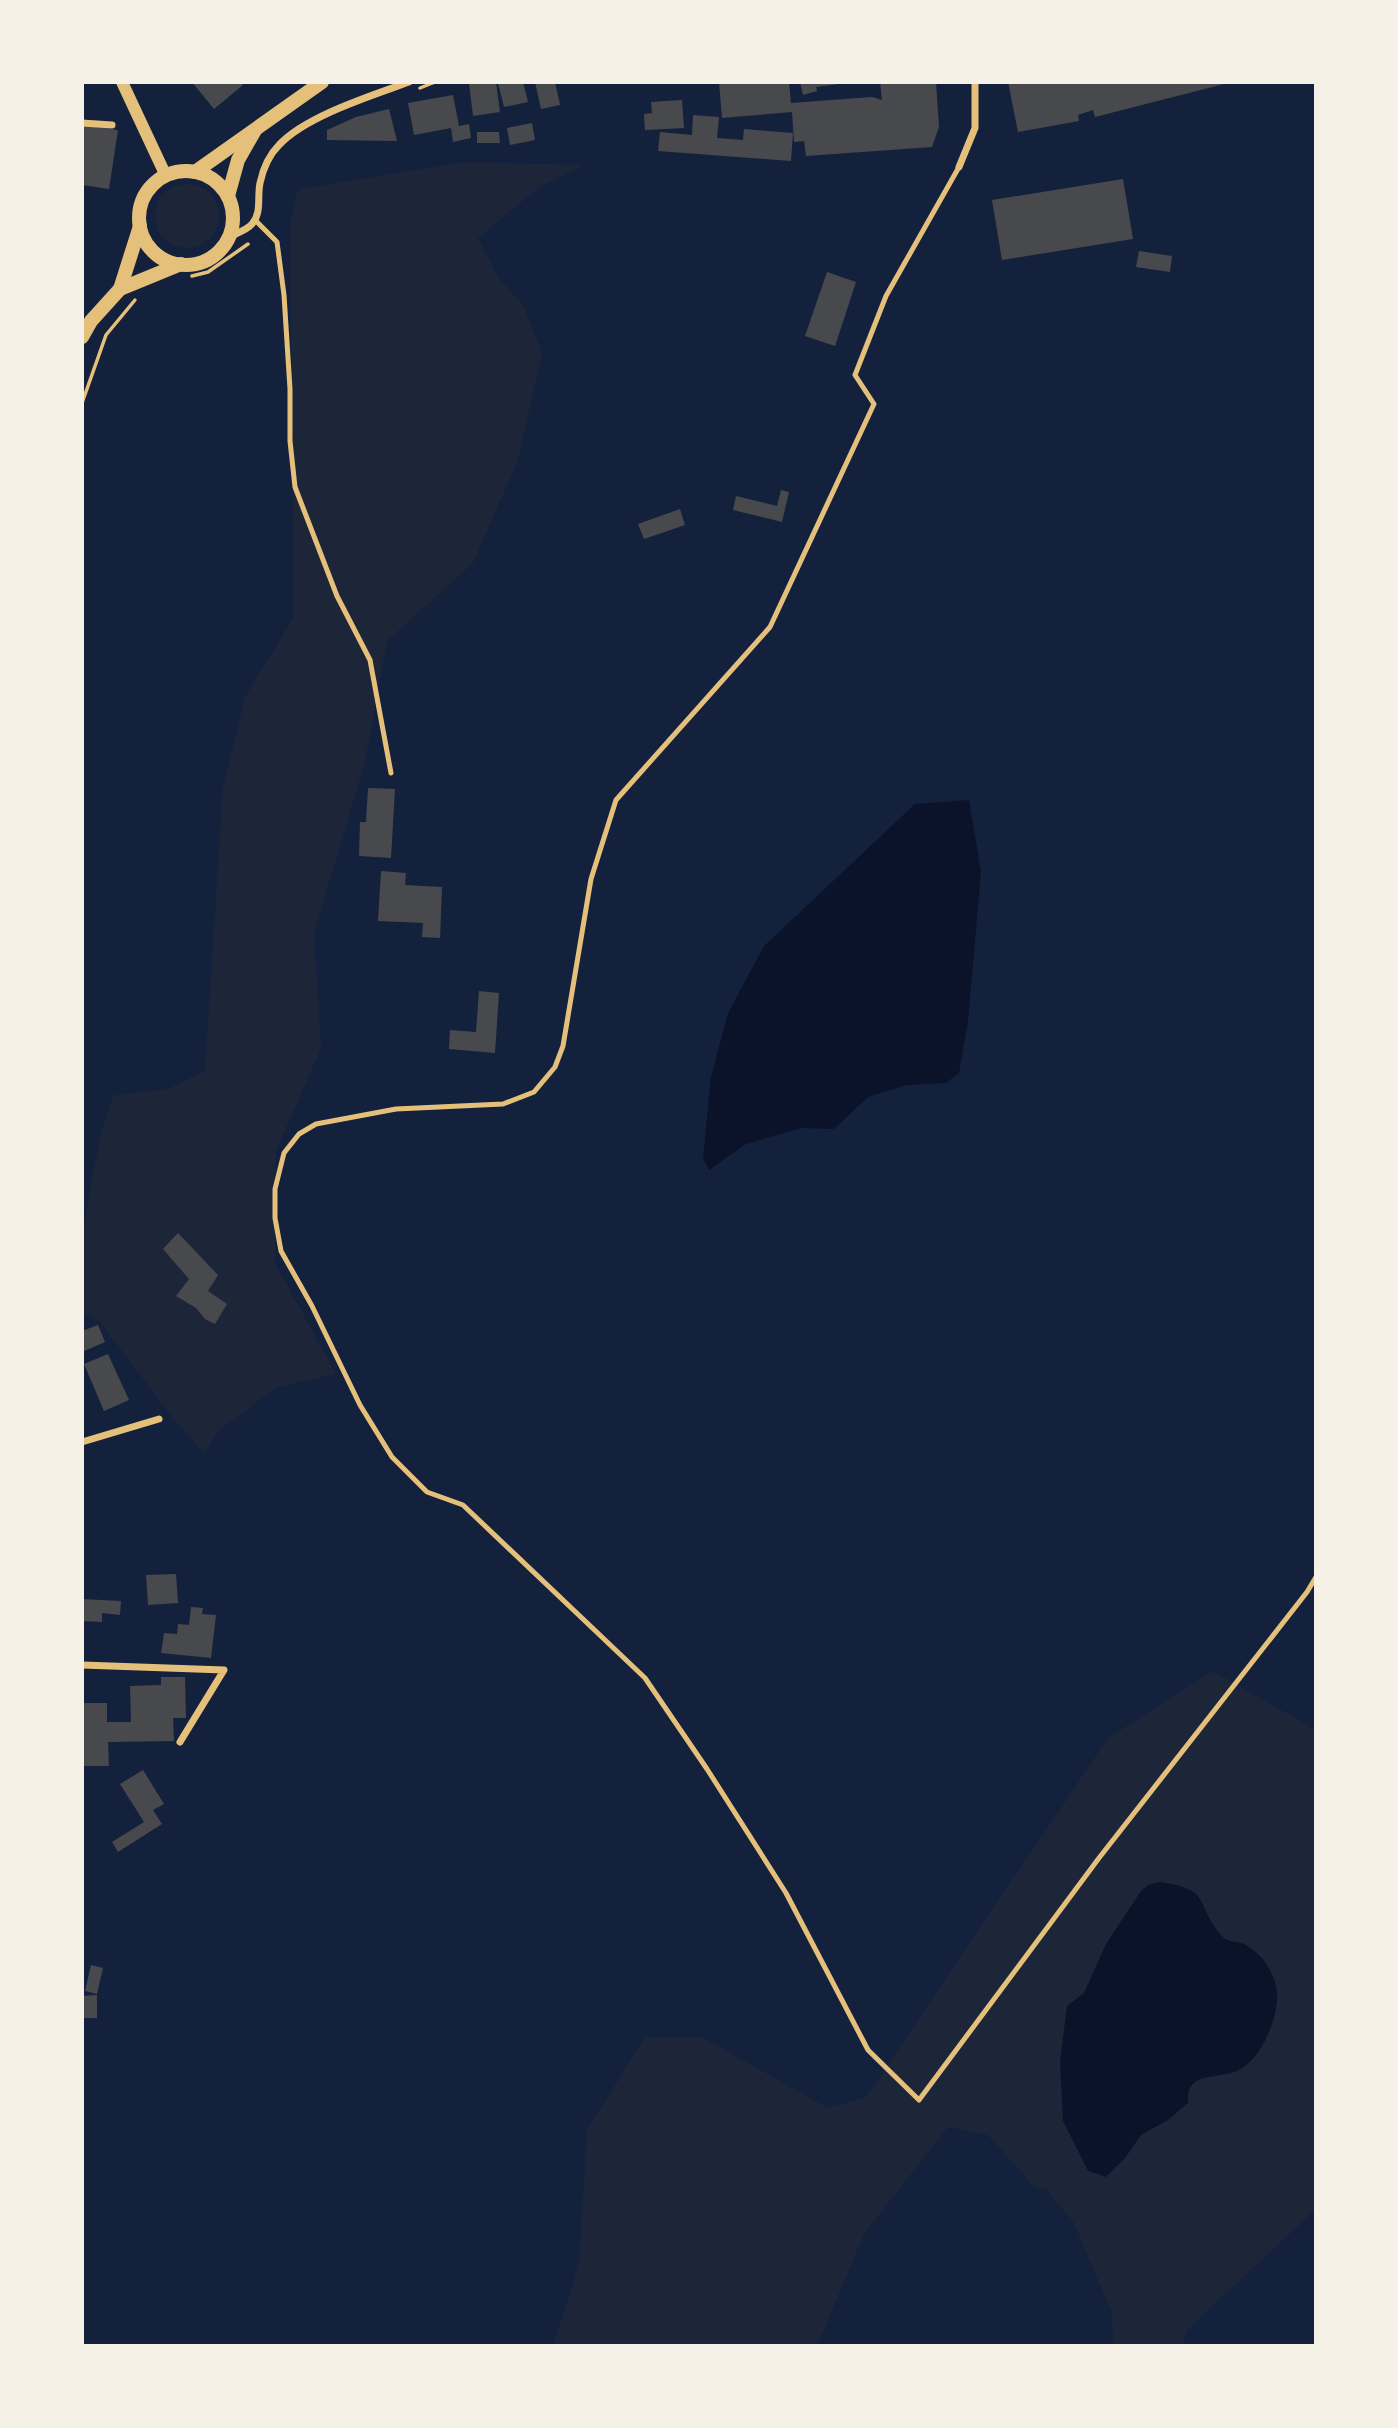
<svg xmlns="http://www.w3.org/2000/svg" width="1398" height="2428" font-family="'Exo 2',sans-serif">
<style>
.green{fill:#1d2539}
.water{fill:#0b132b}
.building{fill:#48494c}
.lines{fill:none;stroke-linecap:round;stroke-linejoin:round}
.path{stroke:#e5c07b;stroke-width:3.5}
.service{stroke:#e5c07b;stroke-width:5}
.minor{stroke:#e5c07b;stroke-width:7}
.tertiary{stroke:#e5c07b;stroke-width:12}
.secondary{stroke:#e5c07b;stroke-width:14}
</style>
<rect width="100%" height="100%" fill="#14213d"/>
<!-- green -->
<g class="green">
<path d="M 466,162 L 584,165 L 539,187 L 478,238 L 498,277 L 523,305 L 542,353 L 518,460 L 473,563 L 387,641 L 365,762 L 314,933 L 321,1048 L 276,1151 L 275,1263 L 336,1374 L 277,1387 L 217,1432 L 205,1454 L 175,1421 L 100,1322 L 82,1312 L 82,1234 L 102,1128 L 114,1095 L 168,1089 L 205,1071 L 223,788 L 245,697 L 294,617 L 290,223 L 298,189 Z"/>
<circle cx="187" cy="216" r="32"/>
<path d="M 1213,1671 L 1316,1730 L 1316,2209 L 1187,2330 L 1182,2346 L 1113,2346 L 1112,2313 L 1073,2221 L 1045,2188 L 1035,2188 L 988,2135 L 948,2127 L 864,2234 L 817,2346 L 553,2346 L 579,2264 L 587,2130 L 645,2037 L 702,2037 L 828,2108 L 866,2097 L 1108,1738 Z"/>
</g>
<!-- water -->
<g class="water">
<path d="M 969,800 L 981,872 L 968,1022 L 959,1073 L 946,1083 L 907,1085 L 868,1097 L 834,1129 L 801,1128 L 746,1144 L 709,1170 L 703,1158 L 711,1077 L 728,1013 L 764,946 L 915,804 Z"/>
<path d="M 1160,1882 C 1212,1890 1194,1901 1220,1934 C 1229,1944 1234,1940 1244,1944 C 1249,1946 1257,1953 1261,1957 C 1268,1965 1276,1980 1277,1991 C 1279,2017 1262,2058 1239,2070 C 1226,2077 1203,2074 1193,2084 C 1187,2090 1188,2095 1188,2103 L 1168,2120 L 1141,2135 L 1125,2158 L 1106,2177 L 1088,2171 L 1063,2121 L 1060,2061 L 1067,2006 L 1084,1993 L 1106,1944 L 1141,1891 L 1148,1885 Z"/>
</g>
<!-- building -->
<g class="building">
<path d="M 192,82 L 241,82 L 243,85 L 214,109 Z"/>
<path d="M 496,82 L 500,112 L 473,116 L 469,83 Z"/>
<path d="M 523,82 L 528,102 L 504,107 L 498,83 Z"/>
<path d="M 535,82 L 555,82 L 560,105 L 541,109 Z"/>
<path d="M 719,82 L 789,82 L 791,103 L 872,97 L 882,100 L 880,82 L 936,82 L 939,127 L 932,147 L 806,156 L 804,141 L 794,142 L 792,112 L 722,118 Z"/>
<path d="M 800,82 L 839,82 L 839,84 L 816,87 L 817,91 L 803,95 Z"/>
<path d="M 1008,82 L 1228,82 L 1228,83 L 1095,117 L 1093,110 L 1078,115 L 1079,121 L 1018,132 Z"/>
<path d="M 453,95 L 459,126 L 469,124 L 471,138 L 453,142 L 451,128 L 414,135 L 408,103 Z"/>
<path d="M 682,100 L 684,128 L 645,130 L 644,114 L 652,113 L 651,102 Z"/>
<path d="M 389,109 L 397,141 L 327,140 L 327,130 L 356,117 Z"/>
<path d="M 693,115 L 719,117 L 717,138 L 743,140 L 744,129 L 793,133 L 791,161 L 658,151 L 660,132 L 692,135 Z"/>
<path d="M 532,123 L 535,140 L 510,145 L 507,128 Z"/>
<path d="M 84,125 L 118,130 L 109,189 L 82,185 Z"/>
<path d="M 477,132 L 499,132 L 500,143 L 477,143 Z"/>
<path d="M 1123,179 L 1133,239 L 1002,260 L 992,200 Z"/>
<path d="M 1139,251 L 1172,256 L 1170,272 L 1136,267 Z"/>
<path d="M 827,272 L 856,282 L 835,346 L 805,336 Z"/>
<path d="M 781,490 L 789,492 L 782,522 L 733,510 L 736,496 L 777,506 Z"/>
<path d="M 680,509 L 685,525 L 644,539 L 638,524 Z"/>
<path d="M 368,788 L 395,789 L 391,858 L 359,856 L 360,822 L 366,822 Z"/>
<path d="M 381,871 L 406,873 L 405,885 L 442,887 L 440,938 L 422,937 L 423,923 L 378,921 Z"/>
<path d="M 479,991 L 499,993 L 495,1053 L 449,1049 L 450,1030 L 476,1032 Z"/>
<path d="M 178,1233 L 218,1275 L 208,1291 L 227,1304 L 215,1324 L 205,1319 L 196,1308 L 176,1296 L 189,1279 L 163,1249 Z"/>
<path d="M 98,1325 L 105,1342 L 82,1352 L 82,1331 Z"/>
<path d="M 108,1354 L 129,1400 L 104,1411 L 84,1364 Z"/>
<path d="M 176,1574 L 178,1603 L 148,1605 L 146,1575 Z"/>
<path d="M 82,1599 L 121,1601 L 120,1615 L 102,1613 L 102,1622 L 82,1621 Z"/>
<path d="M 191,1607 L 203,1608 L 202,1614 L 216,1615 L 211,1658 L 161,1653 L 164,1633 L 177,1634 L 178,1624 L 189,1625 Z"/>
<path d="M 161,1677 L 185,1677 L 186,1718 L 173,1718 L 174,1741 L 108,1742 L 109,1766 L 82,1766 L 82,1703 L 107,1703 L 107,1722 L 131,1722 L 130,1686 L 161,1685 Z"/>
<path d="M 143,1770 L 164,1804 L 153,1810 L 162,1824 L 118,1852 L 112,1842 L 144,1822 L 120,1784 Z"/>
<path d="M 91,1965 L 103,1968 L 97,1994 L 85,1991 Z"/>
<path d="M 97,1995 L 97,2018 L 82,2018 L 82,1996 Z"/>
</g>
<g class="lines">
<!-- path -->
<g class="path">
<path d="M 420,88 L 435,82"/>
<path d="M 192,276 L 208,272 L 248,244"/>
<path d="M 82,403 L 106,335 L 135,300"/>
</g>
<!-- service -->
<g class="service">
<path d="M 959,167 L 886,296 L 855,375 L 874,404 L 770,627 L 616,800 L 591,879 L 563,1046 L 555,1067 L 534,1092 L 503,1104 L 396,1109 L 316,1124 L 299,1134 L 284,1153 L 275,1189 L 275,1218 L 281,1251 L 312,1306 L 360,1405 L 392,1457 L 427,1492 L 463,1505 L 645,1678 L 707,1769 L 786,1893 L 868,2050 L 919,2100 L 1099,1858 L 1307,1592 L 1316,1577"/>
<path d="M 255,220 L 277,242 L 284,295 L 290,389 L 290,441 L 295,487 L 337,596 L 370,660 L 391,773"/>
</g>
<!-- minor -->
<g class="minor">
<path d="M 82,123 L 112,125"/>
<path d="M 959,167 L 975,128 L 975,82"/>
<path d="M 229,237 C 237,233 247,230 252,224 C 262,213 257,197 260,183 C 263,169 269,155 279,145 C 306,116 371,96 409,82"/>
<path d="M 82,1442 L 159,1419"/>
<path d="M 82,1665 L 224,1670 L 180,1742"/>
</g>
<!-- tertiary -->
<path class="tertiary" d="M 122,82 L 166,176"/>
<!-- secondary -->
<g class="secondary">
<circle cx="186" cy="218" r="47"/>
<path d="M 195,172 L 322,82"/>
<path d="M 228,196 L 238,160 L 254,132"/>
<path d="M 120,289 L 140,226"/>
<path d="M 82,337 L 91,321 L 120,289 L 181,264"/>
</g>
</g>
<!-- border -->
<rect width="1398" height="2428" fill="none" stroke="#f6f1e7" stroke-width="168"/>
</svg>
